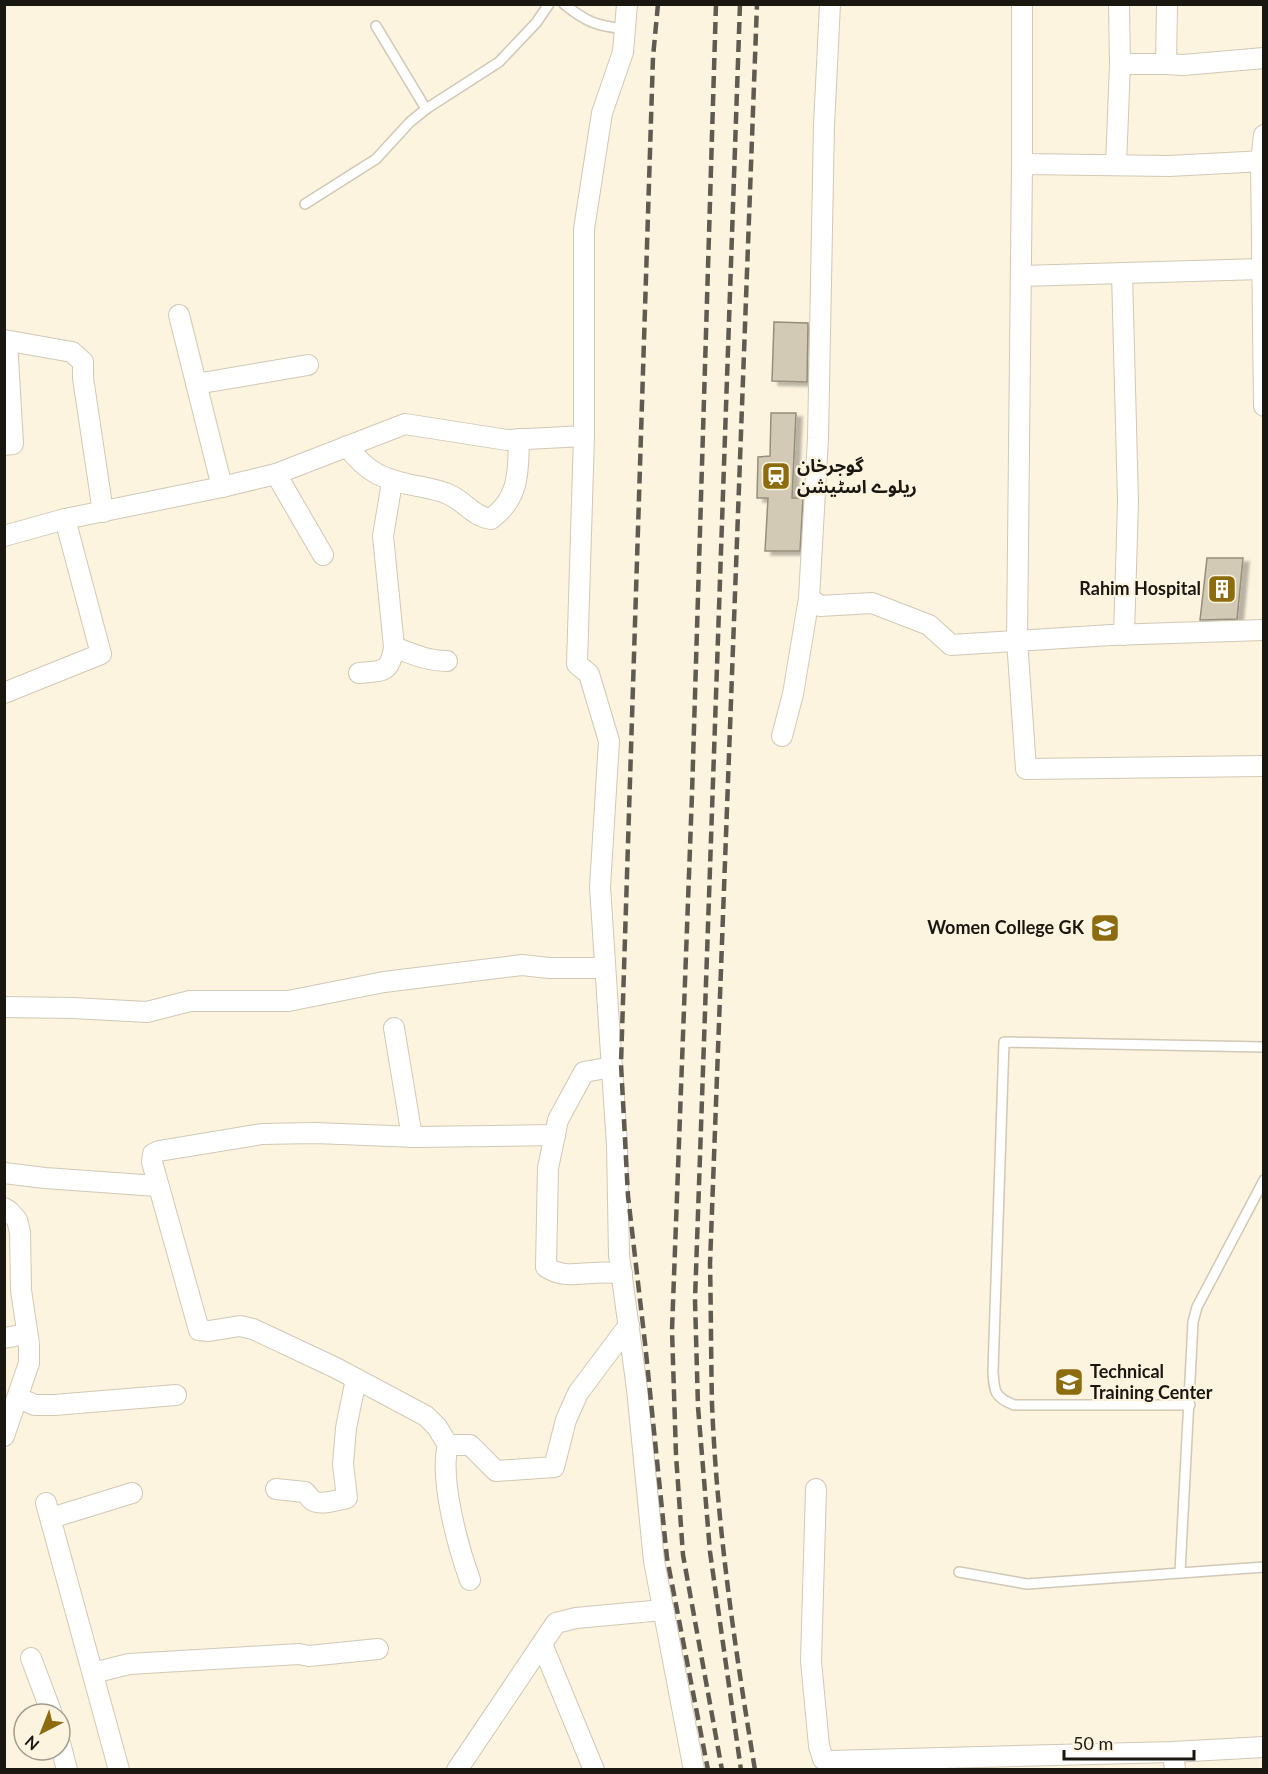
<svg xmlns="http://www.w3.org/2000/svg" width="1268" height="1774" font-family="Lato,'Noto Sans Arabic',sans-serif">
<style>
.building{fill:#d3cab6;stroke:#968e7b;stroke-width:1.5;filter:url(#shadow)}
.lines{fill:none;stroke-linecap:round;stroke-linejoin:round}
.service-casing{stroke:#d1c8b5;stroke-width:12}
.minor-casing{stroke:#d1c8b5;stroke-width:22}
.service{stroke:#fff;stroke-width:9}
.minor{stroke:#fff;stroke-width:20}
.rail{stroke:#5f5b50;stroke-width:4.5;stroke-dasharray:12 6;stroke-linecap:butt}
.labels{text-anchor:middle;stroke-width:4.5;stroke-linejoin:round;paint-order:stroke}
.poi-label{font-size:18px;font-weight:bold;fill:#1a1710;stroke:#fdf4e0;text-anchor:start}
</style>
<defs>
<filter id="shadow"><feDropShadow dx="6" dy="4" stdDeviation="1.5" flood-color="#0004"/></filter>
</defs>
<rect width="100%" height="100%" fill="#fdf4e0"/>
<!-- building -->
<g class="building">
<path d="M 774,322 L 808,323 L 807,382 L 772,381 Z"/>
<path d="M 771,413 L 796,413 L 792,498 L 803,498 L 800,551 L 765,551 L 768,498 L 757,498 L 758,457 L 770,456 Z"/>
<path d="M 1207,558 L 1243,558 L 1237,619 L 1200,620 Z"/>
</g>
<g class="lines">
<!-- service casing -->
<g class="service-casing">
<g id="service">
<path d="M 564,4 C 586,22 597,26 625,29"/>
<path d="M 376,26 L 426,109"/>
<path d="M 305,204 L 376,159 L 410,122 L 426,109 L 499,62 L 536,23 L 549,4"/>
<path d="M 1190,1405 L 1014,1405 C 994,1397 994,1391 993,1371 L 1004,1042 L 1264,1047"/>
<path d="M 959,1572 L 1027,1584 L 1264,1567"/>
<path d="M 1180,1572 L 1193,1322 L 1197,1307 L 1264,1180"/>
</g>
</g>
<!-- minor casing -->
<g class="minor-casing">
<g id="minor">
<path d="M 627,4 L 623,52 L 602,113 L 584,229 L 584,436 L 577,664 L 589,674 L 609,741 L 600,887 L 617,1145 L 619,1255 L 637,1389 L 654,1561 L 694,1770"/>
<path d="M 1167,4 L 1166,64 L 1183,65 L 1264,58"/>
<path d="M 1120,64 L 1166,64"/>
<path d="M 1264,135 L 1261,161 L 1264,406"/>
<path d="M 1264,161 L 1169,166 L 1022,164 L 1017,640 L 1026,769 L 1264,766"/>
<path d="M 1022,164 L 1022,4"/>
<path d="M 1116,165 L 1120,64 L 1119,4"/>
<path d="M 1122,273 L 1128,502 L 1124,635"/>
<path d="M 1021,276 L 1262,269"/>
<path d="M 179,315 L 222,487"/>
<path d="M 4,340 L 72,352 L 83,362 L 83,378 L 103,512"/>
<path d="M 196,384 L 308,365"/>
<path d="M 4,445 L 13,444 L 7,341"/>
<path d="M 347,446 C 367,473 384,480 417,486 C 427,488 439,490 448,494 C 466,502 472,516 491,519 C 520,497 518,472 519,439"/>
<path d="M 276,474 L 323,555"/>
<path d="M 392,482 L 383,536 L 394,647 C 412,654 428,661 447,661"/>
<path d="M 4,536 L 65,519 L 222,487 L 276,474 L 405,424 L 507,440 L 584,436"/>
<path d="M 809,598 L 818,438 L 824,125 L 830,4"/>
<path d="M 359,673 C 383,671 390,673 394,647"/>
<path d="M 4,693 L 101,654 L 65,519"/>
<path d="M 782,736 L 793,694 L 809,598 L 820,606 L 872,603 L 929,625 L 951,645 L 1111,635 L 1264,630"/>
<path d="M 4,1007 L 73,1008 L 147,1012 L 190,1001 L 288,1001 L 384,982 L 522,965 L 549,968 L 605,968"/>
<path d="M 394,1028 L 412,1137"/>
<path d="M 612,1067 L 584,1072 L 558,1120 L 548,1168 L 546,1267 C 561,1277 574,1274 592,1273 C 602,1272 612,1273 622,1273"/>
<path d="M 4,1173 L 45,1178 L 157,1186"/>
<path d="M 4,1208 L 9,1211 L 17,1220 L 20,1232 L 21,1290 L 29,1344 L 29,1363 L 4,1436"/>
<path d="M 4,1338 L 27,1334"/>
<path d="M 18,1398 L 35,1405 L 54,1405 L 176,1395"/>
<path d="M 448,1445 L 470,1445 L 496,1471 L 554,1467 L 566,1420 L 578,1393 L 629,1325"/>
<path d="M 276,1489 L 305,1492 C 308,1494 309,1498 312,1500 C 320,1506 338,1500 347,1498 L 343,1464 L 346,1428 L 356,1379"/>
<path d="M 816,1489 L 811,1661 L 819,1746 L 823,1759 L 829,1761 L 1173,1752 L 1264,1747"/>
<path d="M 46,1503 L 119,1770"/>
<path d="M 51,1518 L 132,1493"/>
<path d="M 470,1580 C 458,1547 439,1478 448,1445 L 437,1427 L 426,1416 L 336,1368 L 253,1329 L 240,1326 L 209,1331 L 199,1330 L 152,1162 L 153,1154 L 159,1151 L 262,1134 L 315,1133 L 416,1137 L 555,1135"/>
<path d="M 542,1644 L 594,1770"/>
<path d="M 31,1658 L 52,1714"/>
<path d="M 93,1673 L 129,1664 L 299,1654 L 309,1656 L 378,1649"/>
<path d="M 60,1743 L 67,1770"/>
<path d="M 1173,1752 L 1175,1770"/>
<path d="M 457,1770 L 556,1623 L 576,1618 L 663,1610"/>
</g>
</g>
<!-- service -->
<use href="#service" class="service"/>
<!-- minor -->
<use href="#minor" class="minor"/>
<!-- rail -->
<g class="rail">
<path d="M 658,4 L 653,57 L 621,1064 L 628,1196 L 645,1343 L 667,1558 L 708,1770"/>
<path d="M 716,4 L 692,794 L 672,1330 L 676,1455 L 683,1555 L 722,1770"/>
<path d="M 740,4 L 695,1300 L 698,1407 L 710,1552 L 741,1770"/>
<path d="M 755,1770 C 735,1649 717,1527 712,1404 C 711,1358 711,1311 710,1264 L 757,4"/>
</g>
</g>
<!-- icons -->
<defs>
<g id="station-square" transform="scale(1.5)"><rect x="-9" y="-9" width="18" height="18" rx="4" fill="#8c6c0e" stroke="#fdf4e0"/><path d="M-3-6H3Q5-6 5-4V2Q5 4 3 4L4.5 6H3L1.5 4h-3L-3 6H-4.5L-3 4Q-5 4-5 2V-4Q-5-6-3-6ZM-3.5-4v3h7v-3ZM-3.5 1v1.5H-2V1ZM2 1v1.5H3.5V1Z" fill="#fff"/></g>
<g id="building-square" transform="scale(1.5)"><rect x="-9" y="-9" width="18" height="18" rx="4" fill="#8c6c0e" stroke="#fdf4e0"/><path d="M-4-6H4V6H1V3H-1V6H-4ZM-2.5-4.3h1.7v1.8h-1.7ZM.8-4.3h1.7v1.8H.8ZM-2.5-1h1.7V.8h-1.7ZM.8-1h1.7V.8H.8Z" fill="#fff"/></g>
<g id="university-square" transform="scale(1.5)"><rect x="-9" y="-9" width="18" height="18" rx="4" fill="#8c6c0e" stroke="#fdf4e0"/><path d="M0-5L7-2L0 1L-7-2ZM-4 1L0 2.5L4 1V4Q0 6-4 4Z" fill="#fff"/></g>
</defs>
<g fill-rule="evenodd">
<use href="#station-square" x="776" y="476"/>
<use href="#building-square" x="1222" y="589"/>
<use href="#university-square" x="1105" y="928"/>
<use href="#university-square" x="1069" y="1382"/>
</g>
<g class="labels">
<!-- poi labels -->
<g class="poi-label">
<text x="797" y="472">گوجرخان<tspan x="797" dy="21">ریلوے اسٹیشن</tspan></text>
<text x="1201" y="595" text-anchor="end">Rahim Hospital</text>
<text x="1084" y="934" text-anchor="end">Women College GK</text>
<text x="1090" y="1378">Technical<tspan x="1090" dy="21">Training Center</tspan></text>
</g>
</g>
<!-- border -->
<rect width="1268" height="1774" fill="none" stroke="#1a1710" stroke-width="12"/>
<!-- north arrow -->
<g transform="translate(42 1732) rotate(222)"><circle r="28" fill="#fdf4e0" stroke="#a29c8d" stroke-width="1.5"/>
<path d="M0-4.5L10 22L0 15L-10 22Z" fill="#8c6c0e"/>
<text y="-9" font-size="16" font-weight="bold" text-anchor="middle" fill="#1a1710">N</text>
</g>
<!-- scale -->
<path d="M1064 1750v9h130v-9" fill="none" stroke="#1a1710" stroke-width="3"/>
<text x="1073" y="1750" font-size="18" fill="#1a1710" stroke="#fdf4e0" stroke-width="4.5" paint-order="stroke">50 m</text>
</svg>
